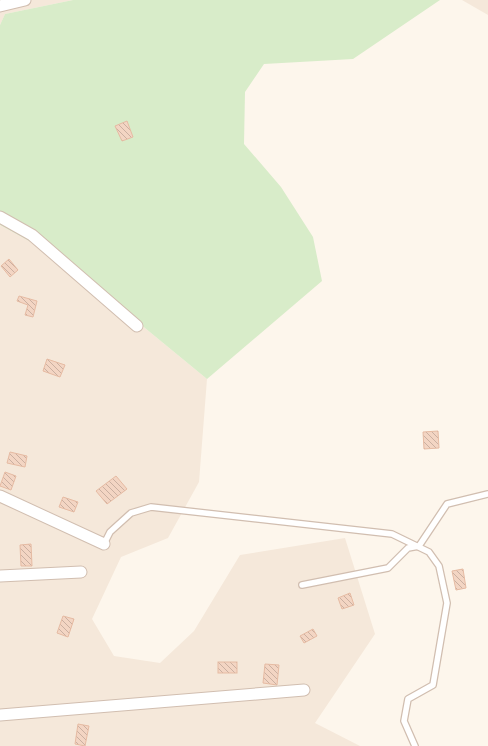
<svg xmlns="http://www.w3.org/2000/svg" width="488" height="746" font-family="Barlow,sans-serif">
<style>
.residential{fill:#f5e8da}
.green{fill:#d8ecc9}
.building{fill:url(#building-back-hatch);stroke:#e6bba3}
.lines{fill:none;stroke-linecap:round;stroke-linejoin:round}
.service-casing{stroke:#d1beb0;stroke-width:8}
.minor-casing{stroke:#d1beb0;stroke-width:13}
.service{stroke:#fff;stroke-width:5.5}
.minor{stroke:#fff;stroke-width:11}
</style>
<defs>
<pattern id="building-back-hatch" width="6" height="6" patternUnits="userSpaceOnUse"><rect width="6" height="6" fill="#f3d5c3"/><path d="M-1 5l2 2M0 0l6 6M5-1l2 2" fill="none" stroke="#cab0a1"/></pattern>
</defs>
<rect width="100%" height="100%" fill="#fdf6ec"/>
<!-- residential -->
<g class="residential">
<path d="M 0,0 L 73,0 L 5,14 L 0,25 Z"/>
<path d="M 462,0 L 488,0 L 488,15 Z"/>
<path d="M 0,225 L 31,242 L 134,319 L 207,379 L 199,482 L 168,538 L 121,557 L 92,619 L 114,656 L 160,663 L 194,631 L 240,555 L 345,538 L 375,634 L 315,723 L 360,746 L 0,746 Z"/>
</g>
<!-- green -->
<path class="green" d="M 73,0 L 440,0 L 353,59 L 264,64 L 245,92 L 244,144 L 281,187 L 313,237 L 322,281 L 207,379 L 134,319 L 31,242 L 0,225 L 0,25 L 5,14 Z"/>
<!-- building -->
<g class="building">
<path d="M 127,121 L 133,137 L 122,141 L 115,126 Z"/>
<path d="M 9,259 L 18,270 L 10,277 L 1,266 Z"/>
<path d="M 19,296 L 37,301 L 33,317 L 25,315 L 28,305 L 17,301 Z"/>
<path d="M 47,359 L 65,365 L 60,377 L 43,371 Z"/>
<path d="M 438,431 L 439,448 L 424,449 L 423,432 Z"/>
<path d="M 10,452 L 27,456 L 25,467 L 7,463 Z"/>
<path d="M 5,472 L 16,476 L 11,490 L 0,486 Z"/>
<path d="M 116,476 L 127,489 L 107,504 L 96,491 Z"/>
<path d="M 63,497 L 78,502 L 74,512 L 59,507 Z"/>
<path d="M 31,544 L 32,566 L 21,566 L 20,545 Z"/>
<path d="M 463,569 L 466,588 L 456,590 L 452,571 Z"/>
<path d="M 350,593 L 354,605 L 342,609 L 338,598 Z"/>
<path d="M 63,616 L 74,619 L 68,637 L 57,633 Z"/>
<path d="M 313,629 L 317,636 L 304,643 L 300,636 Z"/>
<rect x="218" y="662" width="19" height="11"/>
<path d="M 265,664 L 279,665 L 277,685 L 263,683 Z"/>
<path d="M 78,724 L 89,726 L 85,746 L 75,744 Z"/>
</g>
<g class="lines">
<!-- service casing -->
<g class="service-casing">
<g id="service">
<path d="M 104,544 L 110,532 L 131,513 L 151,507 L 392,534 L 429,552 L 439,566 L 447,603 L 433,685 L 408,699 L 404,721 L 415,746"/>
<path d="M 302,585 L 388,568 L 408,548 L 419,546 L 447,504 L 488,494"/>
</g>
</g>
<!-- minor casing -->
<g class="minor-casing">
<g id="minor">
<path d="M 0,6 L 25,0"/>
<path d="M 0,217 L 32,235 L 137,326"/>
<path d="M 0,496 L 104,544"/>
<path d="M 0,576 L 81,572"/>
<path d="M 0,715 L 304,690"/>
</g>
</g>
<!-- service -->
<use href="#service" class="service"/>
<!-- minor -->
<use href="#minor" class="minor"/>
</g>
</svg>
